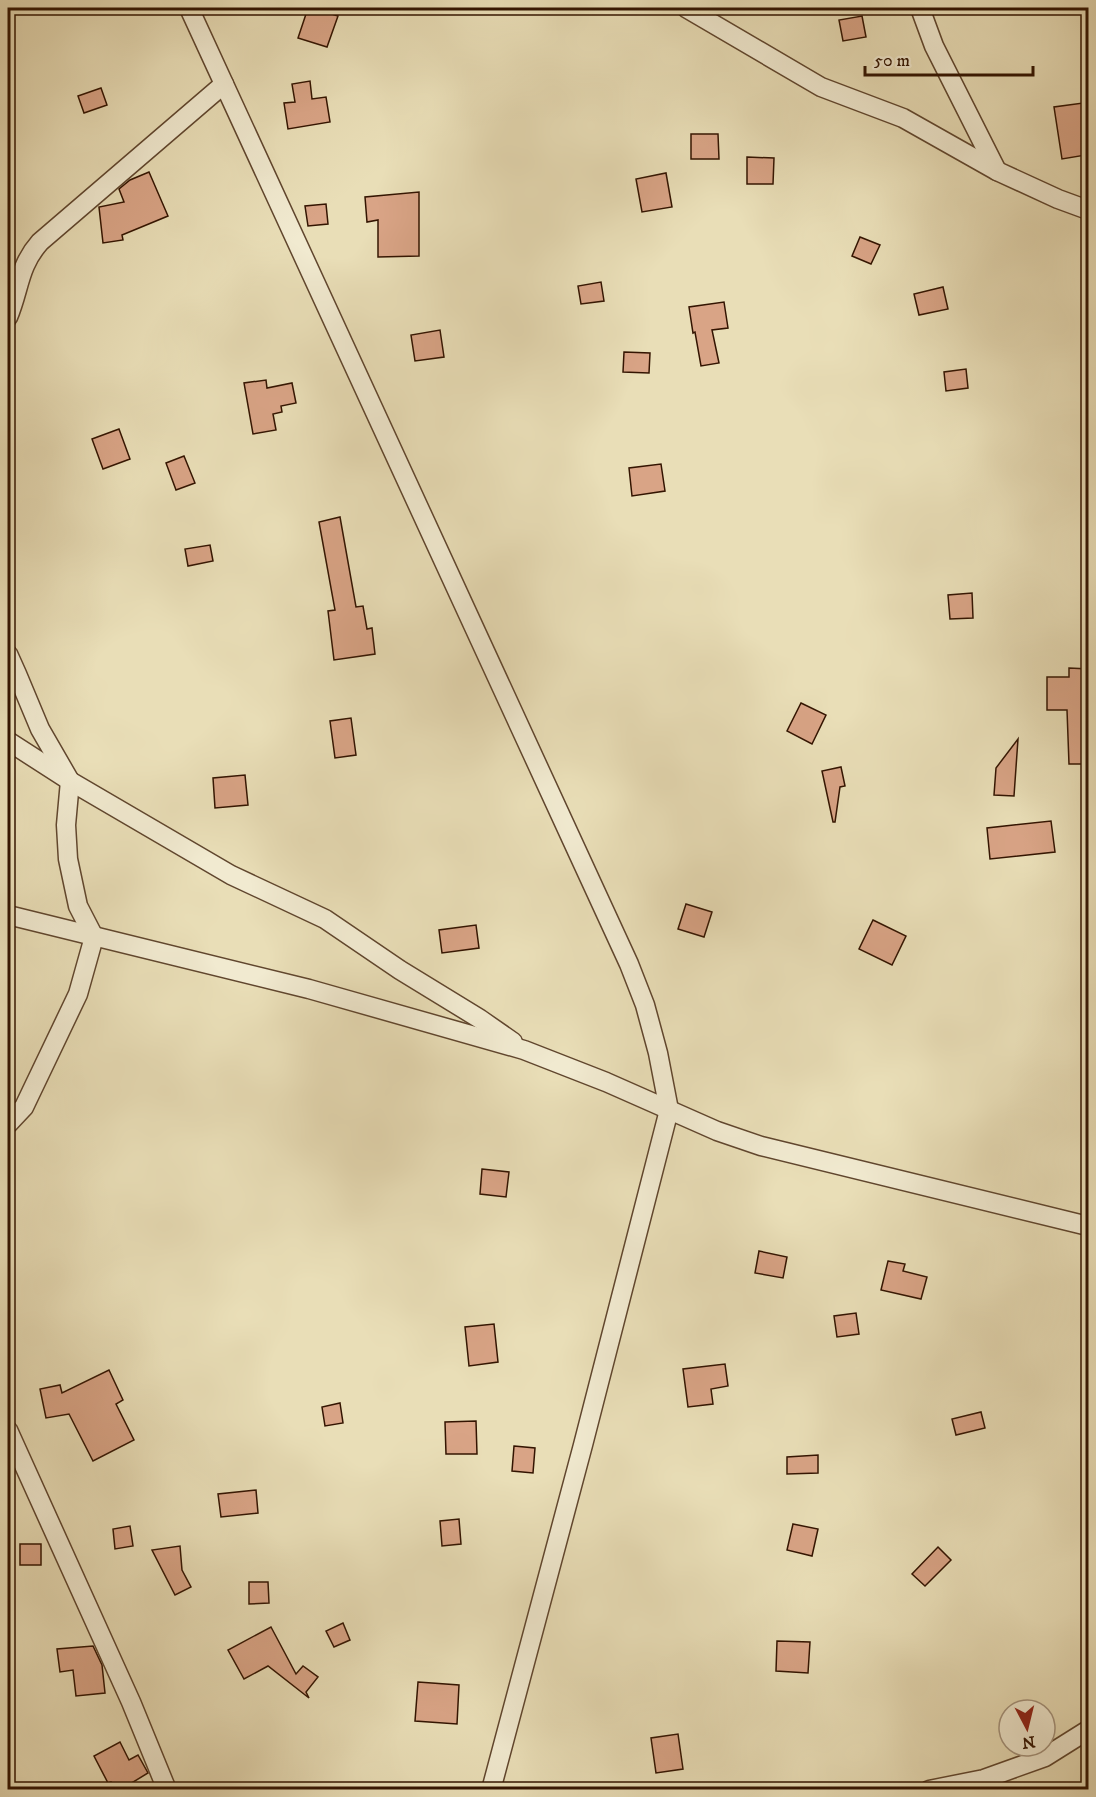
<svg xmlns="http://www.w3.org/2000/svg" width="1096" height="1797" font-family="'IM FELL DW Pica',serif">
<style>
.building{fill:#d9a486;stroke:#331401;stroke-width:1.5}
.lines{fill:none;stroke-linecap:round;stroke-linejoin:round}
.street-casing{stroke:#60462e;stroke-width:21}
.street{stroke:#f1ead0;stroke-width:18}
</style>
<rect width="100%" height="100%" fill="#e9deb7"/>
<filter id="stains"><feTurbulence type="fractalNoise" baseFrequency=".00333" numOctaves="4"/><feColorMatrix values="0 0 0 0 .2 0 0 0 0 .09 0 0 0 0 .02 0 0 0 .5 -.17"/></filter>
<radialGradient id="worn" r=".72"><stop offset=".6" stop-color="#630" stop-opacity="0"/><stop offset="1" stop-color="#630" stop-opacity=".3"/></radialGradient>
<!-- building -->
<g class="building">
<path d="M 308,8 L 313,8 L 338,16 L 327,47 L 298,38 Z"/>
<path d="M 862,16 L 866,37 L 843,41 L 839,20 Z"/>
<path d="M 310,81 L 312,99 L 326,97 L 330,122 L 288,129 L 284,103 L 295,102 L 292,84 Z"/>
<path d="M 101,88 L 107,105 L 84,113 L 78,96 Z"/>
<path d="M 1083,103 L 1088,132 L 1083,132 L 1086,155 L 1062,159 L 1054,107 Z"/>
<path d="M 691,134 L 718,134 L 719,159 L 691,159 Z"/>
<path d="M 747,157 L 774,158 L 773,184 L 747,184 Z"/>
<path d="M 149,172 L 168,216 L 122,235 L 123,240 L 103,243 L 99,207 L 124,202 L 119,189 L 130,180 Z"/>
<path d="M 666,173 L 672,207 L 642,212 L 636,179 Z"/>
<path d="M 419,192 L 419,256 L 378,257 L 378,220 L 367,222 L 365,197 Z"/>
<path d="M 326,204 L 328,224 L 308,226 L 305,206 Z"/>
<path d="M 860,237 L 880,245 L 871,264 L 852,256 Z"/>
<path d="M 601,282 L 604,301 L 581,304 L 578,286 Z"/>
<path d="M 943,287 L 948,309 L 919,315 L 914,294 Z"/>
<path d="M 724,302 L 728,328 L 712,330 L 719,363 L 701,366 L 695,332 L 693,333 L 689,307 Z"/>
<path d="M 440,330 L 444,357 L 415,361 L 411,335 Z"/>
<path d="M 624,352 L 650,353 L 649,373 L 623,372 Z"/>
<path d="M 966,369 L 968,388 L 946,391 L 944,372 Z"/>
<path d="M 266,380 L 267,388 L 292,383 L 296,403 L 281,406 L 282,412 L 273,414 L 276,430 L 253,434 L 244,383 Z"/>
<path d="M 119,429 L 130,459 L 103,469 L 92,439 Z"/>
<path d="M 184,456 L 195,483 L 176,490 L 166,463 Z"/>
<path d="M 661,464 L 665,491 L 632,496 L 629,468 Z"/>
<path d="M 340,517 L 356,607 L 363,606 L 367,629 L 372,628 L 375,654 L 334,660 L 328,611 L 335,610 L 319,522 Z"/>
<path d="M 210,545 L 213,561 L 188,566 L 185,549 Z"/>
<path d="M 972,593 L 973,618 L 950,619 L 948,595 Z"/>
<path d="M 1069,668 L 1089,669 L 1089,764 L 1069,764 L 1067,710 L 1047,710 L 1047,677 L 1069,677 Z"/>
<path d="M 801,703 L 826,715 L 812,744 L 787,731 Z"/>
<path d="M 351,718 L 356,755 L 335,758 L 330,721 Z"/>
<path d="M 1018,739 L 1014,796 L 994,795 L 996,768 Z"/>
<path d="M 841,767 L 845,786 L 840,787 L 835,822 L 833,822 L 822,771 Z"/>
<path d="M 245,775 L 248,805 L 215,808 L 213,778 Z"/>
<path d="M 1051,821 L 1055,852 L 990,859 L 987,828 Z"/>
<path d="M 686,904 L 712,912 L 704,937 L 678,929 Z"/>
<path d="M 873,920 L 906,936 L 892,965 L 859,949 Z"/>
<path d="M 476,925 L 479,948 L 442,953 L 439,930 Z"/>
<path d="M 482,1169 L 509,1172 L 506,1197 L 480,1194 Z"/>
<path d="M 759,1251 L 787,1257 L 783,1278 L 755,1273 Z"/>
<path d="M 888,1261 L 905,1264 L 903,1271 L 927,1277 L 921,1299 L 881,1290 Z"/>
<path d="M 856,1313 L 859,1334 L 837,1337 L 834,1316 Z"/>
<path d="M 494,1324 L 498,1362 L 469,1366 L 465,1327 Z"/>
<path d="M 725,1364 L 728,1386 L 711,1389 L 713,1404 L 688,1407 L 683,1369 Z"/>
<path d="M 109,1370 L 123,1400 L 116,1404 L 134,1440 L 93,1461 L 69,1414 L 46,1418 L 40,1389 L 60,1385 L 62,1393 Z"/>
<path d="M 340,1403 L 343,1423 L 325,1426 L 322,1407 Z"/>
<path d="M 981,1412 L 985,1428 L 956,1435 L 952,1419 Z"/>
<path d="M 476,1421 L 477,1454 L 446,1454 L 445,1422 Z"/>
<path d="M 514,1446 L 535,1448 L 533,1473 L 512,1471 Z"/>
<path d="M 818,1455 L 818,1473 L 787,1474 L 787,1457 Z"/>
<path d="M 256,1490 L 258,1513 L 221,1517 L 218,1494 Z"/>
<path d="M 459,1519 L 461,1544 L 442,1546 L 440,1521 Z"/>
<path d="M 793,1524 L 818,1529 L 812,1556 L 787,1550 Z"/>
<path d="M 130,1526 L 133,1546 L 115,1549 L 113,1529 Z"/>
<rect x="20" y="1544" width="21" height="21"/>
<path d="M 180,1546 L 182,1570 L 191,1587 L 175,1595 L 152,1550 Z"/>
<path d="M 938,1547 L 951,1560 L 925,1586 L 912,1574 Z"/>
<path d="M 249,1582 L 268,1582 L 269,1603 L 249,1604 Z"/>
<path d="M 343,1623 L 350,1640 L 334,1647 L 326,1631 Z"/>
<path d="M 271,1627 L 296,1674 L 303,1666 L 318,1677 L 306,1692 L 309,1698 L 268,1666 L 244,1679 L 228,1650 Z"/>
<path d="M 777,1641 L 810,1642 L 808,1673 L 776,1671 Z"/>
<path d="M 93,1646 L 102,1665 L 105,1693 L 76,1696 L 73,1670 L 60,1672 L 57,1649 Z"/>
<path d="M 418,1682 L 459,1685 L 457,1724 L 415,1721 Z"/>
<path d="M 678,1734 L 683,1769 L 656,1773 L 651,1738 Z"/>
<path d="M 120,1742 L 129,1760 L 138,1755 L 148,1773 L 120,1790 L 116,1790 L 111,1782 L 108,1783 L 94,1756 Z"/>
</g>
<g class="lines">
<!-- street casing -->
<g class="street-casing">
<g id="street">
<path d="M 189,8 L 629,964 L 645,1005 L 658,1053 L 669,1110 L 583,1445 L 491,1790"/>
<path d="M 686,8 L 821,87 L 903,118 L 997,171 L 1058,199 L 1088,210"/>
<path d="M 920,8 L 934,46 L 997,171"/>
<path d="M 8,317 C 20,289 18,267 40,242 L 224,84"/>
<path d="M 8,654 L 17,674 L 40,729 L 70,781 L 66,825 L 68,859 L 78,906 L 94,937 L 78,994 L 24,1107 L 8,1124"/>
<path d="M 8,741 L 70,781 L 231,875 L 325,919 L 400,970 L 480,1019 L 513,1042"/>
<path d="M 8,915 L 309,989 L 524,1050 L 606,1082 L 717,1131 L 761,1146 L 1088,1226"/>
<path d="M 8,1430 L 131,1702 L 167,1790"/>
<path d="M 929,1790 L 984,1779 L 1045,1757 L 1088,1730"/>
</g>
</g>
<!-- street -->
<use href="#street" class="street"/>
</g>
<!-- margin -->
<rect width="1096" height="1797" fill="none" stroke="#e9deb7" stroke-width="30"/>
<rect x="9" y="9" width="1078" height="1779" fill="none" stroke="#331401" stroke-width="3"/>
<rect x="15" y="15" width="1066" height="1767" fill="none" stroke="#331401" stroke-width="1.5"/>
<!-- north arrow -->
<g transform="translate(1027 1728) rotate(173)"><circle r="28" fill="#f1ead0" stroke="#a5947d" stroke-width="1.5"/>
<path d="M0-4.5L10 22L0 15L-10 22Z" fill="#8f2418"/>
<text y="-9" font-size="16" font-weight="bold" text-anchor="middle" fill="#331401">N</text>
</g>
<!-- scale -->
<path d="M865 66v9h168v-9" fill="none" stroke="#331401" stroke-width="3"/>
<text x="874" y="66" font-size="18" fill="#331401" stroke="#f1ead0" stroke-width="4.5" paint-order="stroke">50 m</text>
<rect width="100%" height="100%" filter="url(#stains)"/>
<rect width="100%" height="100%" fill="url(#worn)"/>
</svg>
